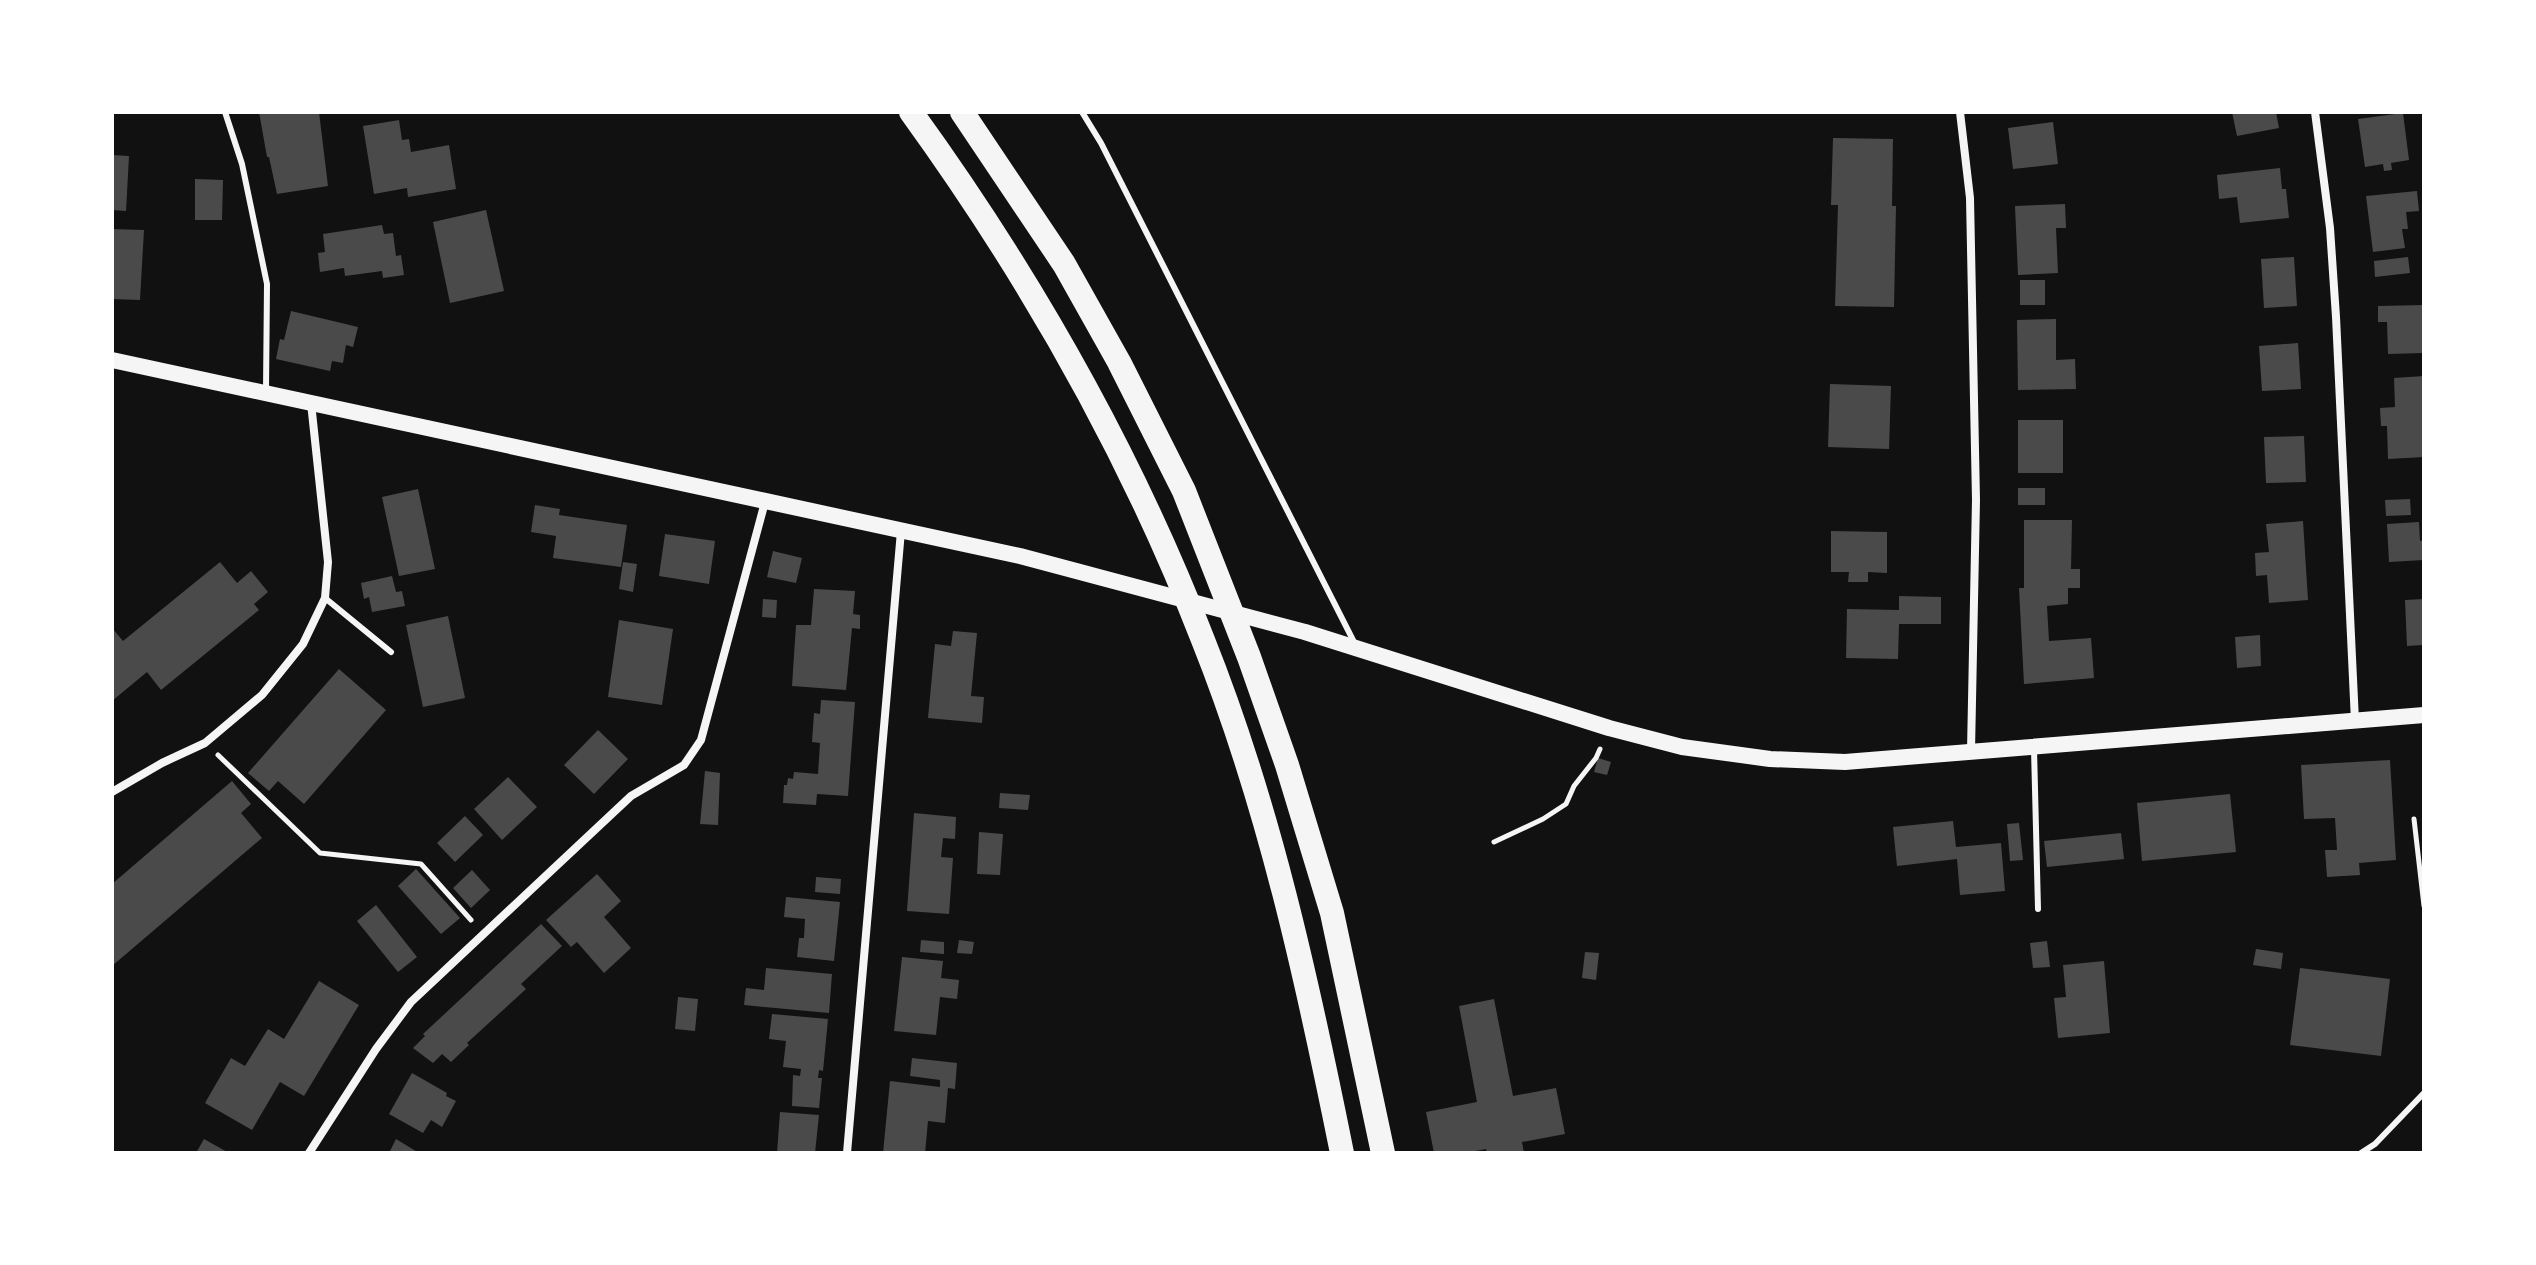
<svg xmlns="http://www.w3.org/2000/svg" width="2536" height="1265" font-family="'PT Sans Narrow',sans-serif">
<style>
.building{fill:#4a4a4a}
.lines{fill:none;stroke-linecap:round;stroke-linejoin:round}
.path{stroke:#f5f5f5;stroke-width:5}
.service{stroke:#f5f5f5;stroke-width:6}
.minor{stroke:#f5f5f5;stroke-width:8}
.secondary{stroke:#f5f5f5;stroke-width:16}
.motorway{stroke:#f5f5f5;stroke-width:24}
</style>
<rect width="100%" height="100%" fill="#111"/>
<!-- building -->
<g class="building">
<path d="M 259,112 L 319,112 L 328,186 L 277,194 L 269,157 L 267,157 Z"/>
<path d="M 2232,112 L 2276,112 L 2279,128 L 2237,136 Z"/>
<path d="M 2403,113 L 2409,160 L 2391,163 L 2392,170 L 2384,171 L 2383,164 L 2365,167 L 2358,119 Z"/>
<path d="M 399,120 L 402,140 L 409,139 L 411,152 L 449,145 L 456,189 L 408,197 L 407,188 L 374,194 L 363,126 Z"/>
<path d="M 2053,122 L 2058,164 L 2013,169 L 2008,128 Z"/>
<path d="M 1833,138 L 1893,139 L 1892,206 L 1896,206 L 1894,307 L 1835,306 L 1838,205 L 1831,205 Z"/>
<path d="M 112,155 L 129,156 L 126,211 L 112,210 Z"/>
<path d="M 2280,168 L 2282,189 L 2286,189 L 2289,218 L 2240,223 L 2237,197 L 2219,199 L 2217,175 Z"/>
<path d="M 195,179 L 223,180 L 222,220 L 195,220 Z"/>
<path d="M 2417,191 L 2419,211 L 2406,212 L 2408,229 L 2402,229 L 2405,248 L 2373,252 L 2366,196 Z"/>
<path d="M 2065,204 L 2066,228 L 2056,228 L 2058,273 L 2018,275 L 2015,206 Z"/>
<path d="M 486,210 L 504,291 L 450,303 L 433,222 Z"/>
<path d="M 382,225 L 384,234 L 393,233 L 396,256 L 401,255 L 404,275 L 383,278 L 382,271 L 345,276 L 344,268 L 320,272 L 318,253 L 325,252 L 323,234 Z"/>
<path d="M 112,229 L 144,230 L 140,300 L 112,299 Z"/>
<path d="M 2294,257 L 2297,306 L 2264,308 L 2261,259 Z"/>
<path d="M 2408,257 L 2410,273 L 2375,277 L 2374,261 Z"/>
<rect x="2020" y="280" width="25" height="25"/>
<path d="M 2424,305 L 2424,353 L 2388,354 L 2387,322 L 2378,322 L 2378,306 Z"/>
<path d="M 291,311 L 358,327 L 353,347 L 346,345 L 343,363 L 332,361 L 330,371 L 276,359 L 280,339 L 284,340 Z"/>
<path d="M 2056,319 L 2056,360 L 2075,359 L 2076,389 L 2018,390 L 2017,320 Z"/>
<path d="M 2298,343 L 2301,389 L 2262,391 L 2259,346 Z"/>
<path d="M 2424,376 L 2424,457 L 2388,459 L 2387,426 L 2381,426 L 2380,408 L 2395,407 L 2394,378 Z"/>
<path d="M 1830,384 L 1891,386 L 1889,449 L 1828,447 Z"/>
<rect x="2018" y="420" width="45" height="53"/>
<path d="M 2304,436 L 2306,482 L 2266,483 L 2264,437 Z"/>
<rect x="2018" y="488" width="27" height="17"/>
<path d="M 418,489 L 435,569 L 399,576 L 382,497 Z"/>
<path d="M 2410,499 L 2411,515 L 2386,516 L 2385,500 Z"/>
<path d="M 535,505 L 560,509 L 559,515 L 627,525 L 621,567 L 553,558 L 556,536 L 531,532 Z"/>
<path d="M 2024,520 L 2072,520 L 2071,569 L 2080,569 L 2080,588 L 2068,588 L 2068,604 L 2047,606 L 2049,641 L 2091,638 L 2094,678 L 2024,684 L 2019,588 L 2024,588 Z"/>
<path d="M 2303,521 L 2308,600 L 2269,603 L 2267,575 L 2256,576 L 2255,553 L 2269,552 L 2266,524 Z"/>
<path d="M 2419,522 L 2420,541 L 2424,540 L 2424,560 L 2389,562 L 2387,524 Z"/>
<path d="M 1831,531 L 1887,532 L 1887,573 L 1868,572 L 1868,582 L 1848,582 L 1849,572 L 1831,572 Z"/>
<path d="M 665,534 L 715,541 L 709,584 L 659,576 Z"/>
<path d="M 773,551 L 802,558 L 796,583 L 767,577 Z"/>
<path d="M 220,562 L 237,583 L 251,571 L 268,592 L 254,604 L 259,610 L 161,690 L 147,672 L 112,701 L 112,628 L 123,641 Z"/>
<path d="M 623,562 L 637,564 L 633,592 L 619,589 Z"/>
<path d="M 392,576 L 396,592 L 402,591 L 405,606 L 372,612 L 369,597 L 364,599 L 361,583 Z"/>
<path d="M 814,589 L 855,591 L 853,614 L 860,615 L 860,629 L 852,628 L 846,690 L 792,686 L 796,625 L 811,625 Z"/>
<path d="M 1899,596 L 1941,597 L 1941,624 L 1899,624 L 1898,659 L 1846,658 L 1847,609 L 1899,610 Z"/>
<path d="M 763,599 L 777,600 L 776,618 L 762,617 Z"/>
<path d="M 2424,599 L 2424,645 L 2407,646 L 2405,600 Z"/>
<path d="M 448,616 L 465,698 L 423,707 L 406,625 Z"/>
<path d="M 619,620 L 673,629 L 662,705 L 608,697 Z"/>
<path d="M 953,631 L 977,633 L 971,696 L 984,697 L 982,723 L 928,718 L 935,644 L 951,646 Z"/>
<path d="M 2260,635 L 2261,666 L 2237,668 L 2235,637 Z"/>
<path d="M 339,669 L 386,710 L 304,804 L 278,781 L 269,791 L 248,773 Z"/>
<path d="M 821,700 L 855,702 L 848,796 L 817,794 L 816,805 L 783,803 L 784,785 L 787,785 L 788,778 L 793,779 L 794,772 L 818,774 L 820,743 L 812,742 L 814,713 L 820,714 Z"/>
<path d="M 598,730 L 628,759 L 594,794 L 564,765 Z"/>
<path d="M 1598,758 L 1611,762 L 1607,775 L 1594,772 Z"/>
<path d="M 2390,760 L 2396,860 L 2359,863 L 2360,875 L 2327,877 L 2325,850 L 2337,850 L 2335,818 L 2304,819 L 2301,765 Z"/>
<path d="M 705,771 L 720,773 L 718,825 L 700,824 Z"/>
<path d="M 508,777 L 537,807 L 502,840 L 474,809 Z"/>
<path d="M 232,781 L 251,804 L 241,813 L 262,838 L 112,966 L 112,884 Z"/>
<path d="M 1000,793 L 1030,795 L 1028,810 L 999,808 Z"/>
<path d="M 2230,794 L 2236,852 L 2142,861 L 2137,803 Z"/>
<path d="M 914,813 L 956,817 L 955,839 L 943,838 L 941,857 L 953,858 L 949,914 L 907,911 Z"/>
<path d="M 465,816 L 483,835 L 455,862 L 437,843 Z"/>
<path d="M 1953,821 L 1956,847 L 2001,843 L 2005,891 L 1960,895 L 1957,859 L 1897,866 L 1893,827 Z"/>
<path d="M 2019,823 L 2023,860 L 2010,861 L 2007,824 Z"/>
<path d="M 979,832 L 1003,834 L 1000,875 L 977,874 Z"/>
<path d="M 2121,833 L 2124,859 L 2047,867 L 2044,841 Z"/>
<path d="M 416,869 L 460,918 L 441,934 L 398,886 Z"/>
<path d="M 472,870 L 490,890 L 471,908 L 453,888 Z"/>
<path d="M 597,874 L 621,901 L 604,917 L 631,948 L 604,973 L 577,942 L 571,947 L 546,920 Z"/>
<path d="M 816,877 L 841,879 L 840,894 L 815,892 Z"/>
<path d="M 786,897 L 840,902 L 834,961 L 797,957 L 799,938 L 804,938 L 805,919 L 784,917 Z"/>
<path d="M 376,905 L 417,957 L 398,972 L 357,921 Z"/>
<path d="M 541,924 L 562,946 L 521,984 L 526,989 L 467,1043 L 469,1045 L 451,1062 L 442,1054 L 433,1063 L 413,1048 L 425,1036 L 423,1034 Z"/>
<path d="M 921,940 L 944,942 L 944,954 L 920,952 Z"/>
<path d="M 959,940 L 974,942 L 972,954 L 957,953 Z"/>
<path d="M 2047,941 L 2050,967 L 2033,968 L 2030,943 Z"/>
<path d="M 2256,949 L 2283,953 L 2281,969 L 2253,965 Z"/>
<path d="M 1585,952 L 1599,953 L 1596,980 L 1582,978 Z"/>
<path d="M 902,957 L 943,961 L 941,978 L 959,980 L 957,999 L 940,997 L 936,1035 L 894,1031 Z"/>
<path d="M 2104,961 L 2110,1033 L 2058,1038 L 2054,998 L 2066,997 L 2063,965 Z"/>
<path d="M 766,968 L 832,974 L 829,1013 L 744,1005 L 746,988 L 764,990 Z"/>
<path d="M 2300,968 L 2390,979 L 2381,1056 L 2290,1045 Z"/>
<path d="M 319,981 L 359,1005 L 304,1096 L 280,1082 L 252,1130 L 205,1103 L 231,1058 L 245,1066 L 268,1029 L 284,1039 Z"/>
<path d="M 678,997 L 698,999 L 695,1031 L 675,1029 Z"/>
<path d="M 1494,999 L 1513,1096 L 1556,1088 L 1565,1134 L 1522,1142 L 1524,1153 L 1487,1153 L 1486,1149 L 1465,1153 L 1434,1153 L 1426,1112 L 1477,1102 L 1459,1006 Z"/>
<path d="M 772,1014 L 828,1019 L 823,1071 L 819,1070 L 818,1078 L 822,1078 L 819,1108 L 792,1106 L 793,1075 L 800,1076 L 801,1069 L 783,1067 L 786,1041 L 769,1039 Z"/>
<path d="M 912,1058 L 957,1063 L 955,1089 L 948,1088 L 945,1123 L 928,1121 L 925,1153 L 883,1153 L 890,1081 L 940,1087 L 940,1080 L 910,1076 Z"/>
<path d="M 412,1073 L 447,1093 L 446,1096 L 456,1101 L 442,1127 L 431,1120 L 423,1133 L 389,1114 Z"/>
<path d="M 780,1112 L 819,1115 L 815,1153 L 777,1153 Z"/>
<path d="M 204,1139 L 229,1153 L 196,1153 Z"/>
<path d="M 396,1139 L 419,1153 L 389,1153 Z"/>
</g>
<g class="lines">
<!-- path -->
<g class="path">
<path d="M 218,755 L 320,853 L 421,864 L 471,920"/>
<path d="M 2414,819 L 2424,906"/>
<path d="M 1494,842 L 1543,819 L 1566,804 L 1574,786 L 1596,758 L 1600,749"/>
</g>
<!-- service -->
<g class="service">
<path d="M 225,112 L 242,164 L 267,284 L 266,390"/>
<path d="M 1082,112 L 1101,143 L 1355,644"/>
<path d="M 325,598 L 391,652"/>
<path d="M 2034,749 L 2038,909"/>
<path d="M 2361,1153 L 2375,1144 L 2424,1093"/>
</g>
<!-- minor -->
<g class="minor">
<path d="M 1960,112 L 1970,198 L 1976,500 L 1971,751"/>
<path d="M 2315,112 L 2330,228 L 2336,317 L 2355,721"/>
<path d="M 112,792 L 162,763 L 205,743 L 262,695 L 303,644 L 325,598 L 328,562 L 311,403"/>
<path d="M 309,1153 L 376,1049 L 411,1002 L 631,796 L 684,765 L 701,740 L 765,502"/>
<path d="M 847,1153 L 901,531"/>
</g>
<!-- secondary -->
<path class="secondary" d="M 112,360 L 1020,556 L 1305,632 L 1609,728 L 1682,747 L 1770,759 L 1845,762 L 2424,715"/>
<!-- motorway -->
<g class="motorway">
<path d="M 911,112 C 1029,275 1130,452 1203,640 C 1269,805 1307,979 1342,1153"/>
<path d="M 962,112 L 1064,264 L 1119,362 L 1184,491 L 1249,657 L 1287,765 L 1332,913 L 1383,1153"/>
</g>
</g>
<!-- border -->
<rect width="2536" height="1265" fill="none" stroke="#ffffff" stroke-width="228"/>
</svg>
